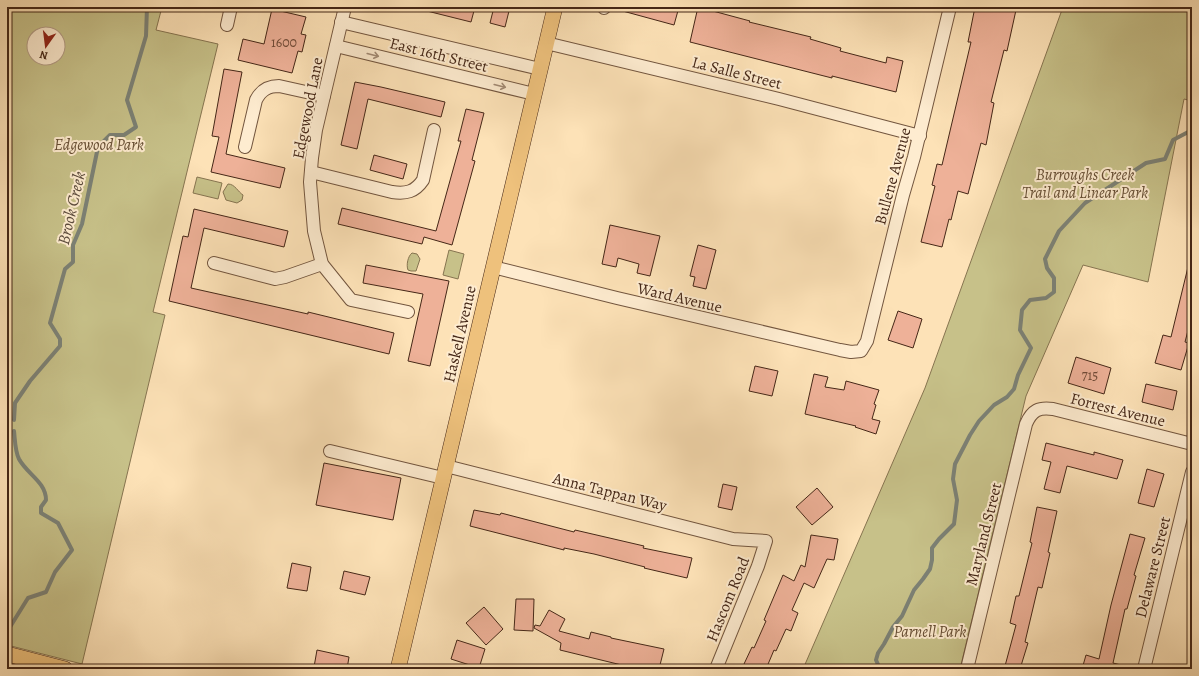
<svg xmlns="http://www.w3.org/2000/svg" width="1199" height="676" font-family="Alegreya,serif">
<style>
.green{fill:#c7c189;stroke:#867450;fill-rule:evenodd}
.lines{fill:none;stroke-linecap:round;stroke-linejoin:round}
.stream{stroke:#7c8175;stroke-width:4}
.building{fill:#eeb198;stroke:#452717}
.minor-casing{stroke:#73563f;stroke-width:14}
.major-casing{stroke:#452717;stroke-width:16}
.minor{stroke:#feecd0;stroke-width:12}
.major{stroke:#eec17c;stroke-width:15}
.oneway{stroke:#a28a74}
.labels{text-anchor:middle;stroke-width:4;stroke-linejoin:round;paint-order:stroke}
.number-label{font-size:14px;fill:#6f4a37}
.street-label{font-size:16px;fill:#452717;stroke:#feecd0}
.park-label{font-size:16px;font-style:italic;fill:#664e34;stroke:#feecd0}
.water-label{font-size:17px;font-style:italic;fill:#5c4c3e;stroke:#feecd0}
</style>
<rect width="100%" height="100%" fill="#fde2b7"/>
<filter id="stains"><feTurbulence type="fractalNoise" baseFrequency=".005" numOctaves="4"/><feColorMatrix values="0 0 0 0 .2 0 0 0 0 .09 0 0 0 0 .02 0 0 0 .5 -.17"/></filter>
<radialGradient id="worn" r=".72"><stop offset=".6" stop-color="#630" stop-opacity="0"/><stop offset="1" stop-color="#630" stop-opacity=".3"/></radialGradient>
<!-- green -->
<g class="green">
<path d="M 7,7 L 162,7 L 156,30 L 218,44 L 153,312 L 165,315 L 82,664 L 7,645 ZM 34,34 L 58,34 L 58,58 L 34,58 Z"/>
<path d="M 1063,7 L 1192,7 L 1192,101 L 1184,99 L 1148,282 L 1083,265 L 1026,396 L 960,669 L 803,669 L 925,388 Z"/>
<path d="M 197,177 L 222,183 L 218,199 L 193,193 Z"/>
<path d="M 228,184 C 235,184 238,192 243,195 L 242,200 L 237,203 L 226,200 L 223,192 Z"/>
<path d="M 449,250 L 464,254 L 458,279 L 443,275 Z"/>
<path d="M 412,253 L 417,254 L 420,259 L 416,271 L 411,271 L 408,270 C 406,265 408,256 412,253 Z"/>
</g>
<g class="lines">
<!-- stream -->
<g class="stream">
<path d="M 14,420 L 15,403 L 30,381 L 60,346 L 60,339 L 50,323 L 65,269 L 73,262 L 73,245 L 82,224 L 98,147 L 110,135 L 124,135 L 136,127 L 127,100 L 146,36 L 147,7"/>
<path d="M 7,627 L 10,627 L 28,598 L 46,592 L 55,572 L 72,550 L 58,523 L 41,513 L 41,507 L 46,500 C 46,482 27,474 19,459 C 15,451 15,440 14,431"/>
<path d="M 880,669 L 876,660 L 878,653 L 884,644 L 893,627 L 902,616 L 914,590 L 923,579 L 930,569 L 932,560 L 932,548 L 939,539 L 954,524 L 957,500 L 953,479 L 955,464 L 970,435 L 979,421 L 994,405 L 1007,397 L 1014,389 L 1018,375 L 1031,348 L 1020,330 L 1022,310 L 1030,300 L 1046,298 L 1054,292 L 1054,278 L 1047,268 L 1045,259 L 1059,231 L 1085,203 L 1146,163 L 1165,159 L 1173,140 L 1192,130"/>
</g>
</g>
<!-- building -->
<g class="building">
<path d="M 427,7 L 475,7 L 471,22 L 427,11 Z"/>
<path d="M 494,7 L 510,7 L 505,27 L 490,23 Z"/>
<path d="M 620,7 L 679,7 L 674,25 L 619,10 Z"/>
<path d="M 698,7 L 750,21 L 749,22 L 811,37 L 810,39 L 841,48 L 840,51 L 886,63 L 887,57 L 903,61 L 896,92 L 832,76 L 832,78 L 690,42 Z"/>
<path d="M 975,7 L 1005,7 L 1016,10 L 1007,51 L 1004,50 L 991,102 L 994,103 L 986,145 L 981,143 L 968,194 L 958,191 L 951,220 L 949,219 L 942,247 L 921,242 L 935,186 L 932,185 L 937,164 L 942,165 L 971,42 L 968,42 Z"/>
<path d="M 272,9 L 306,17 L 301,34 L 306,35 L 302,52 L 298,51 L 292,73 L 238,60 L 243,39 L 264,44 Z"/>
<path d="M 224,69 L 242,72 L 226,154 L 285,168 L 280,188 L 211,172 L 219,137 L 212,136 Z"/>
<path d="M 355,82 L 381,87 L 445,102 L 441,117 L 368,99 L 357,149 L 341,145 Z"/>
<path d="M 466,109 L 484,113 L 472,160 L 475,161 L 452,245 L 424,237 L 422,244 L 338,224 L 342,208 L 436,231 L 461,141 L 458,141 Z"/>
<path d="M 374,155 L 407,164 L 403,179 L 370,170 Z"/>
<path d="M 194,209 L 288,231 L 284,247 L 204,228 L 191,288 L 308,314 L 308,312 L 394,333 L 389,354 L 169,301 L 183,236 L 188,237 Z"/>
<path d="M 610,225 L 660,236 L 650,276 L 637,273 L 639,264 L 618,258 L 616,267 L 602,264 Z"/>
<path d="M 698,245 L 716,250 L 706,289 L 693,286 L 695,277 L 690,276 Z"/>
<path d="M 366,265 L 449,281 L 430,366 L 408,361 L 423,294 L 363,283 Z"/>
<path d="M 1188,267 L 1192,267 L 1192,315 L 1185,342 L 1189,343 L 1181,370 L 1155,363 L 1163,335 L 1171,337 Z"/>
<path d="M 898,311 L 922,319 L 913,348 L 888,340 Z"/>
<path d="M 1076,357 L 1111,368 L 1104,394 L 1068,383 Z"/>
<path d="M 755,366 L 778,371 L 772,396 L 749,391 Z"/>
<path d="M 814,374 L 828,377 L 825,387 L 844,390 L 846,381 L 879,390 L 874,404 L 876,405 L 872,419 L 880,421 L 876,434 L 855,427 L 856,426 L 805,414 Z"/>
<path d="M 1146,384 L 1177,391 L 1173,410 L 1142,402 Z"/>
<path d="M 1046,443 L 1094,455 L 1094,452 L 1123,460 L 1117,479 L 1067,466 L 1060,493 L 1044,489 L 1051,462 L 1042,460 Z"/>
<path d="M 324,463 L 401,478 L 393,520 L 316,505 Z"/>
<path d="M 1147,469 L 1164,474 L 1154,507 L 1138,503 Z"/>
<path d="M 723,484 L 737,487 L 732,510 L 718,507 Z"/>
<path d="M 817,488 L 833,507 L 812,525 L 796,507 Z"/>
<path d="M 1037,507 L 1057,511 L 1048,552 L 1050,553 L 1042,588 L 1038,587 L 1025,642 L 1028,643 L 1020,669 L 1017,669 L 1005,666 L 1016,625 L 1010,623 L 1016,596 L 1019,596 L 1032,543 L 1030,542 Z"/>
<path d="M 474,510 L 500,515 L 501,513 L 574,532 L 575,530 L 644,546 L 643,548 L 692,558 L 687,578 L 644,568 L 645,567 L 594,554 L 564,548 L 564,550 L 470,526 Z"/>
<path d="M 1130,534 L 1145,538 L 1134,575 L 1136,576 L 1127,609 L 1125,609 L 1113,663 L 1125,666 L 1124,669 L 1082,669 L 1086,655 L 1099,659 L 1111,605 Z"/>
<path d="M 811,535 L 838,539 L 834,560 L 827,559 L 814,588 L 804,583 L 792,610 L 798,613 L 791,631 L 786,629 L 776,651 L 774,650 L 766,669 L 757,669 L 744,664 L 752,647 L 754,648 L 766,621 L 764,620 L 783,575 L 794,581 L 801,565 L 805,567 Z"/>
<path d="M 292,563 L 311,567 L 307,591 L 287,588 Z"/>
<path d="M 344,571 L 370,577 L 365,595 L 340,589 Z"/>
<path d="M 516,599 L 534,599 L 533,631 L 514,630 Z"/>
<path d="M 484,607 L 503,629 L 486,645 L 466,623 Z"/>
<path d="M 549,610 L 565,619 L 559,631 L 589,639 L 591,632 L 611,637 L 611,638 L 664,649 L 659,669 L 638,669 L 560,650 L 561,643 L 534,628 L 535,625 L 540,626 Z"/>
<path d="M 457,640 L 485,649 L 479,668 L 451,659 Z"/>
<path d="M 317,650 L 349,657 L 347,669 L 321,669 L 314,667 Z"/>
</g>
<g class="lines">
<!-- minor casing -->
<g class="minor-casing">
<g id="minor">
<path d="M 345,7 L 316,130 L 312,158 L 310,182 L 314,231 L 322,264 L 351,300 L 408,312"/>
<path d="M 604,8 L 605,7"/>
<path d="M 341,22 L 540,69"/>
<path d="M 227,25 L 231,7"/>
<path d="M 546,43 L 779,99 L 920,136"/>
<path d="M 336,46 L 534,94"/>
<path d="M 245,147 L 256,100 C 261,90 268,86 279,86 L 324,96"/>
<path d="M 311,172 L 392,192 C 406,194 415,192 423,180 L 434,130"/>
<path d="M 214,263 L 275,279 L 285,277 L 322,264"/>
<path d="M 493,267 L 617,298 L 840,350 L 851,352 L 861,351 L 867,341 L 903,195 L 914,157 L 950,7"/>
<path d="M 330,451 L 443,478"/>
<path d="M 446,466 L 733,539 L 766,541 L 758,566 L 716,669"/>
<path d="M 967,669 L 1026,424 C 1032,410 1039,407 1053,409 L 1192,444"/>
<path d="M 1144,669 L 1192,472"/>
</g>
</g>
<!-- major casing -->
<g class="major-casing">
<g id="major">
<path d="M 7,654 L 65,669"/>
<path d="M 398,669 L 555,7"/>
</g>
</g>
<!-- minor -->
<use href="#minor" class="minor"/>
<!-- major -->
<use href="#major" class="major"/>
</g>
<!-- one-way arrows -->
<defs><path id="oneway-shaft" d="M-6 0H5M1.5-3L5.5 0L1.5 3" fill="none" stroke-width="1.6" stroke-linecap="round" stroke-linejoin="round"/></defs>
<g class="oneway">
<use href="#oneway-shaft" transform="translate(373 55) rotate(14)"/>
<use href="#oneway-shaft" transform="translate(500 86) rotate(14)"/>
</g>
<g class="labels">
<!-- number labels -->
<g class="number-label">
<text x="284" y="47">1600</text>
<text x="1090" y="380">715</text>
</g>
<!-- street labels -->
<g class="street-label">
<text transform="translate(439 54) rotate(14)" y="6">East 16th Street</text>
<text transform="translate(737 72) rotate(14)" y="6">La Salle Street</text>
<text transform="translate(307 108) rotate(-79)" y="6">Edgewood Lane</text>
<text transform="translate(892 176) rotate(-75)" y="6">Bullene Avenue</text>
<text transform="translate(680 297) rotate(13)" y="6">Ward Avenue</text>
<text transform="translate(459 334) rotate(-77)" y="6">Haskell Avenue</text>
<text transform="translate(1118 409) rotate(14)" y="6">Forrest Avenue</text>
<text transform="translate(610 491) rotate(14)" y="6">Anna Tappan Way</text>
<text transform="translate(983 534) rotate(-76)" y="6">Maryland Street</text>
<text transform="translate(1152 567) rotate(-76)" y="6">Delaware Street</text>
<text transform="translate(727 599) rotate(-68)" y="6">Hascom Road</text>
</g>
<!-- park labels -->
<g class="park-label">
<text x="99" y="150">Edgewood Park</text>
<text x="1085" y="180">Burroughs Creek<tspan x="1085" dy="18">Trail and Linear Park</tspan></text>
<text x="930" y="637">Parnell Park</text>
</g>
<!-- water labels -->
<g class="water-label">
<text transform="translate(71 208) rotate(-77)" y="6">Brook Creek</text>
</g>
</g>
<!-- margin -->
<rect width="1199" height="676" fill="none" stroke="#fde2b7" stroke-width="24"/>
<rect x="8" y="8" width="1183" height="660" fill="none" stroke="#452717" stroke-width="2"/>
<rect x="12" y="12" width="1175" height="652" fill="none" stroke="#452717"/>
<!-- north arrow -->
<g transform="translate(46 46) rotate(194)"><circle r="19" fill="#feecd0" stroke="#b49d86"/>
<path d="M0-3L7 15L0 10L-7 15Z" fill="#8f2418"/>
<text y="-6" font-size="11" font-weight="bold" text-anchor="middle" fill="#452717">N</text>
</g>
<rect width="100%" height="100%" filter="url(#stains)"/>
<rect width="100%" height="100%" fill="url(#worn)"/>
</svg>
